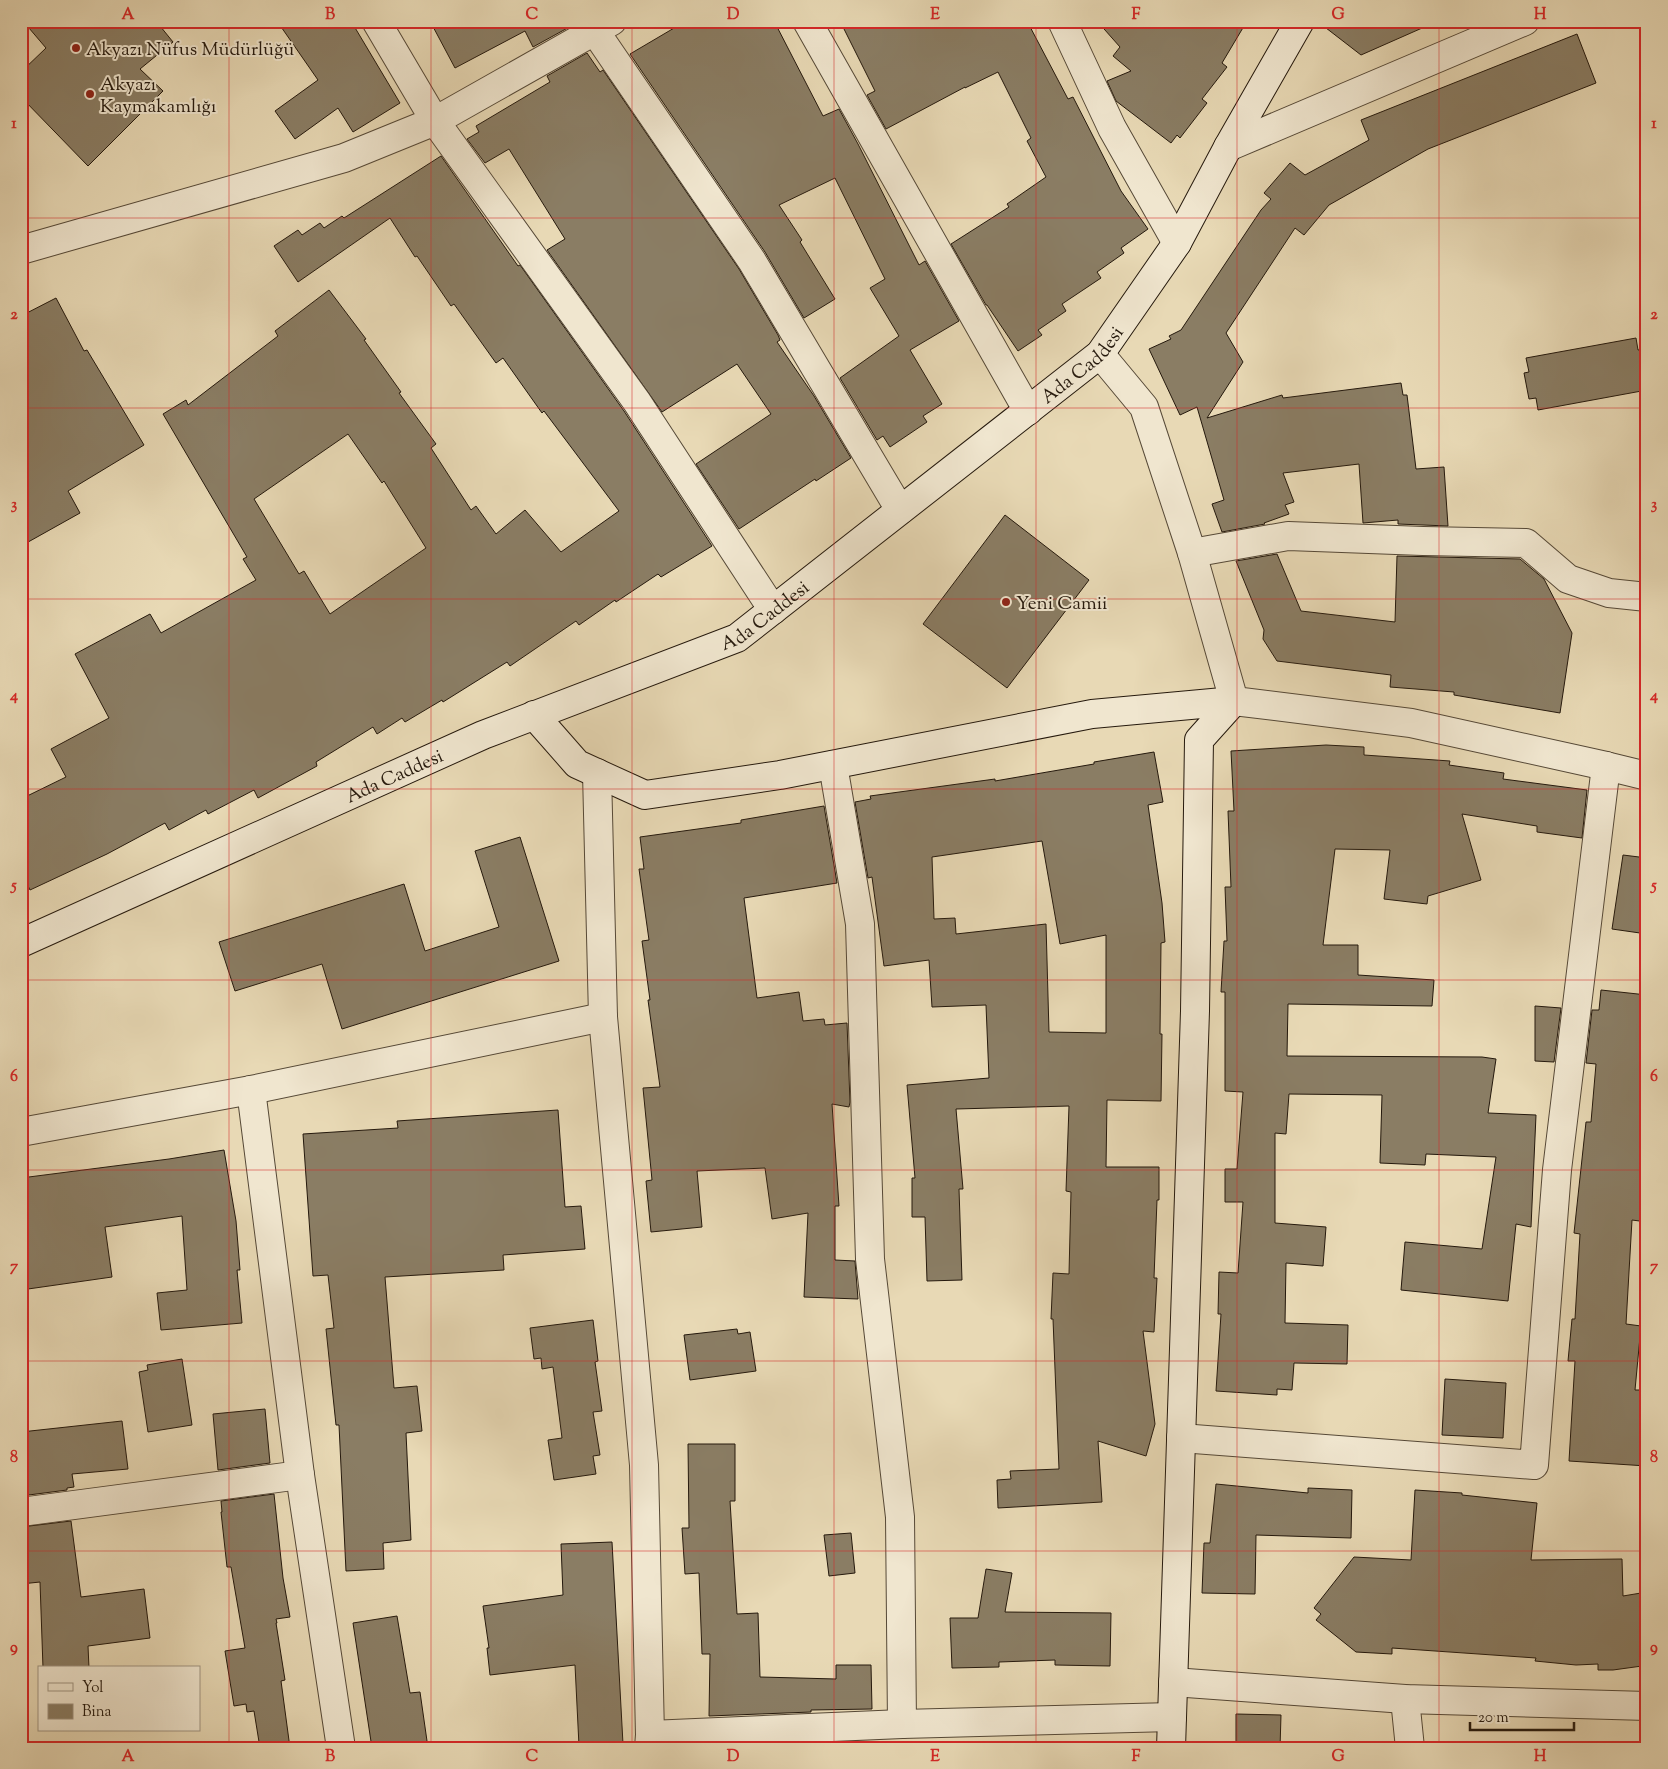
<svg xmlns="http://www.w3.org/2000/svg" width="1668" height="1769" font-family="'Sorts Mill Goudy',serif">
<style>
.building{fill:#8a7d64;stroke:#25190d;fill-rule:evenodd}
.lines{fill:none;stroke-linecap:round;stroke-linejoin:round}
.minor-casing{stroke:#564937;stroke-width:30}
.tertiary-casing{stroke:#564937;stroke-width:30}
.secondary-casing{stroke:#25190d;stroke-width:30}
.minor{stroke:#f0e6cf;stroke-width:28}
.tertiary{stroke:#f0e6cf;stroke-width:28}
.secondary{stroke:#f0e6cf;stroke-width:28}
.grid{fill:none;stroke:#d62828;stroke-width:1;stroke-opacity:0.55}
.poi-dot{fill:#8f2418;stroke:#f0e6cf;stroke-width:2}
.labels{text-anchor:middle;stroke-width:4;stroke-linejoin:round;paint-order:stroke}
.poi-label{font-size:19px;fill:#25190d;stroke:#f0e6cf;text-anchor:start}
.street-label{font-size:19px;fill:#25190d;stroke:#f0e6cf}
.neatline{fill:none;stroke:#d62828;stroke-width:2}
.grid-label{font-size:16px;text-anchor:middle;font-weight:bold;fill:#d62828}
</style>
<rect width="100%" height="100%" fill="#e8d9b5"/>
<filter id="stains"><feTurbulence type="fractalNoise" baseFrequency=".004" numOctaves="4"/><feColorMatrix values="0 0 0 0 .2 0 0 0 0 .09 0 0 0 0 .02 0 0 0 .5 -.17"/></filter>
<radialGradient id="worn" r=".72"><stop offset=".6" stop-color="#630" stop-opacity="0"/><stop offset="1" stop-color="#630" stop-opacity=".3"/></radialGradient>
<!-- building -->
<g class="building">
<path d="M 23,21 L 156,21 L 173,42 L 140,69 L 163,91 L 88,166 L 21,97 L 21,72 L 46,48 Z"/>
<path d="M 277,21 L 351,21 L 400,103 L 353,132 L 338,108 L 295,139 L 275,111 L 318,80 Z"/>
<path d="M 430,21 L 571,21 L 573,25 L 533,47 L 525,31 L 455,68 Z"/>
<path d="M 686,21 L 774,21 L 823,116 L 839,109 L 858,144 L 919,265 L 925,261 L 959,321 L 910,350 L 942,404 L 923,416 L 927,422 L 890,447 L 883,436 L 877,440 L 840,378 L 899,336 L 870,288 L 885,279 L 835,178 L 779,205 L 802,240 L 800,242 L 835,299 L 804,318 L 765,252 L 630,54 Z"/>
<path d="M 840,21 L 1027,21 L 1068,99 L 1073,97 L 1121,191 L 1148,229 L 1121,248 L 1124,253 L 1097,272 L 1101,278 L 1062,304 L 1066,311 L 1038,330 L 1042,335 L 1018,351 L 987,305 L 986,305 L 951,244 L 1009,207 L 1007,204 L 1046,177 L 1027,141 L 1031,138 L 998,72 L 965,88 L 965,87 L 886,129 L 867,95 L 875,91 Z"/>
<path d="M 1097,21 L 1247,21 L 1222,63 L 1227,67 L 1202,99 L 1207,103 L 1180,138 L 1177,135 L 1171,143 L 1116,101 L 1107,81 L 1131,71 L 1113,56 L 1120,47 Z"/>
<path d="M 1317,21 L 1438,21 L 1361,55 Z"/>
<path d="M 1577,34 L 1596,83 L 1428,149 L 1329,205 L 1304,235 L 1295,228 L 1226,333 L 1243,362 L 1207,418 L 1282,395 L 1283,398 L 1401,383 L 1403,395 L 1407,395 L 1416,469 L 1444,467 L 1448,526 L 1398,524 L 1398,520 L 1363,523 L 1359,464 L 1283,473 L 1294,502 L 1285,505 L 1289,514 L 1264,523 L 1265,524 L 1222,532 L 1212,504 L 1224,500 L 1197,407 L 1180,415 L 1149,349 L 1171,339 L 1169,336 L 1181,330 L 1261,210 L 1271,199 L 1264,193 L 1290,163 L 1305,175 L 1369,140 L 1361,120 Z"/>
<path d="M 587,53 L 600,72 L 603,70 L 739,269 L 778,335 L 780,340 L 777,342 L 814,396 L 851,458 L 816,481 L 815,479 L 739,529 L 696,464 L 771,414 L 737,364 L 662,412 L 547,250 L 565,239 L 509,149 L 485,163 L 467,139 L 479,132 L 476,126 L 550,82 L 547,76 Z"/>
<path d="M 441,156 L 518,266 L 520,265 L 624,411 L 712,546 L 661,577 L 658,574 L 616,602 L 615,600 L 579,625 L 576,621 L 510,666 L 507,662 L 443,702 L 442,700 L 405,722 L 402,718 L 377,734 L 373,727 L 316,762 L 317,766 L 258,798 L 254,790 L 208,814 L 206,810 L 169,830 L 165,823 L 107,854 L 30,890 L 21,871 L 21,799 L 66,777 L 51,749 L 109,718 L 75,654 L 150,614 L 161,633 L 256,580 L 243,559 L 247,557 L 163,414 L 186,400 L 188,405 L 278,336 L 275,331 L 329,290 L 366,339 L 364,340 L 401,392 L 399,393 L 436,444 L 431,448 L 471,510 L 476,506 L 496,534 L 525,510 L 561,552 L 619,511 L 544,411 L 542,413 L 503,358 L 496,363 L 454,304 L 451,306 L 417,256 L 415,257 L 390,218 L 298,282 L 274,246 L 298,230 L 302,235 L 320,223 L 324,228 L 342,216 L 344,218 ZM 348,434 L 382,483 L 384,481 L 426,548 L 330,614 L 304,571 L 299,574 L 254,499 Z"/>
<path d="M 56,298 L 84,351 L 87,350 L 144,445 L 68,491 L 80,513 L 21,546 L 21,316 Z"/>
<path d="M 1636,338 L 1638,350 L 1647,349 L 1647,390 L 1538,410 L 1536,398 L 1529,399 L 1524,373 L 1529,372 L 1526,358 Z"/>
<path d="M 1005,515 L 1089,580 L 1007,688 L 923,624 Z"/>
<path d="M 1277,554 L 1301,611 L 1395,622 L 1397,556 L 1520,559 L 1544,579 L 1572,633 L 1560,713 L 1454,695 L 1454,692 L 1390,687 L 1391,675 L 1277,661 L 1263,639 L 1264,630 L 1236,561 Z"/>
<path d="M 1326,745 L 1364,747 L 1364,755 L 1450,761 L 1449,765 L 1504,773 L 1503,779 L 1587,790 L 1582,838 L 1537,832 L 1537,826 L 1462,814 L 1481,880 L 1428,896 L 1427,904 L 1384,899 L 1390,850 L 1335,849 L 1323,945 L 1358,945 L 1358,975 L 1434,980 L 1432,1006 L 1288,1004 L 1287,1056 L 1482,1057 L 1496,1059 L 1488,1113 L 1536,1115 L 1531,1227 L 1516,1224 L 1508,1301 L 1401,1290 L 1405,1242 L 1482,1249 L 1496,1157 L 1426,1154 L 1425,1165 L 1380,1163 L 1382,1095 L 1289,1094 L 1286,1134 L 1275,1133 L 1275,1223 L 1326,1227 L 1323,1266 L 1286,1263 L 1285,1323 L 1348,1325 L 1347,1364 L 1294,1363 L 1292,1390 L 1277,1389 L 1277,1395 L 1216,1391 L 1221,1314 L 1218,1314 L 1219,1272 L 1238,1273 L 1243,1202 L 1225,1202 L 1225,1169 L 1237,1169 L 1243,1092 L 1225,1091 L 1225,992 L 1221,992 L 1224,941 L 1227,941 L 1225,887 L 1231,887 L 1228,811 L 1234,811 L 1231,751 Z"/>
<path d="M 1154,752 L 1163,802 L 1148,805 L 1162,903 L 1165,942 L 1161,943 L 1160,1034 L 1162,1034 L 1161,1101 L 1107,1100 L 1106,1167 L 1159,1167 L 1159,1200 L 1157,1200 L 1154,1278 L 1157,1278 L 1154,1332 L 1143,1331 L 1155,1424 L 1146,1456 L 1098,1441 L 1102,1502 L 998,1508 L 997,1480 L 1011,1479 L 1010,1471 L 1059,1469 L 1053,1319 L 1051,1319 L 1053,1273 L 1069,1274 L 1071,1192 L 1066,1191 L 1069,1106 L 956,1109 L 963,1189 L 959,1189 L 962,1280 L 927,1281 L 925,1217 L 912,1217 L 912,1178 L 915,1178 L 907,1085 L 989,1078 L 986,1005 L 932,1007 L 929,960 L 884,966 L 872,877 L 868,878 L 855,802 L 871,799 L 870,796 L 995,779 L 995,781 L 1094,764 L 1094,762 ZM 1042,841 L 1060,944 L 1106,935 L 1106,1033 L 1049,1032 L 1046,924 L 956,934 L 955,918 L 934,919 L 932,857 Z"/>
<path d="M 824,806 L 837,883 L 744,898 L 757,998 L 799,992 L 803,1021 L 824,1019 L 825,1025 L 847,1023 L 850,1102 L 849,1107 L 832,1104 L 839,1206 L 835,1206 L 835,1260 L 855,1261 L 858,1299 L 804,1297 L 808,1213 L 772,1219 L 765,1168 L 697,1171 L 702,1227 L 651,1232 L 646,1181 L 652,1180 L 643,1088 L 660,1087 L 648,1000 L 650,1000 L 642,941 L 649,940 L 639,869 L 644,869 L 640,837 L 741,823 L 741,820 Z"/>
<path d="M 520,837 L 559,961 L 342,1029 L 322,964 L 235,991 L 219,942 L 404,884 L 425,951 L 499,927 L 475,851 Z"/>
<path d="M 1623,855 L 1647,858 L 1647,934 L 1612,929 Z"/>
<path d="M 1601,990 L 1647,995 L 1647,1222 L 1632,1220 L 1626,1324 L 1641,1326 L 1635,1390 L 1647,1390 L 1647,1466 L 1569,1461 L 1575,1361 L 1568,1361 L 1572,1319 L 1575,1319 L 1580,1234 L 1574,1233 L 1586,1122 L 1591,1122 L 1596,1064 L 1586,1063 L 1592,1010 L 1599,1010 Z"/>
<path d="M 1535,1006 L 1561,1008 L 1554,1062 L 1535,1061 Z"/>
<path d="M 558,1110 L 565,1207 L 581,1206 L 585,1249 L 503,1255 L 504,1270 L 385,1277 L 394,1388 L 417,1386 L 422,1431 L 406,1433 L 411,1540 L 383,1543 L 384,1569 L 346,1571 L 339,1425 L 336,1425 L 326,1329 L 334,1328 L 328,1275 L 313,1276 L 303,1134 L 398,1128 L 397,1121 Z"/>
<path d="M 224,1150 L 236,1221 L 240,1270 L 237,1270 L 242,1323 L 161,1330 L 157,1293 L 187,1290 L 182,1216 L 105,1227 L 112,1277 L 21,1290 L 21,1178 L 169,1159 Z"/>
<path d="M 593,1320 L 598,1361 L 595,1362 L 602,1411 L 593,1412 L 600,1455 L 593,1456 L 596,1474 L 554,1480 L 548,1440 L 562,1438 L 553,1367 L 542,1369 L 541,1358 L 534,1359 L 530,1328 Z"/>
<path d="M 737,1329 L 738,1334 L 750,1332 L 756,1371 L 690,1380 L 684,1335 Z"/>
<path d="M 182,1359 L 192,1425 L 148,1432 L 139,1372 L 148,1370 L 147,1365 Z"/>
<path d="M 1445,1379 L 1506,1383 L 1503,1438 L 1442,1435 Z"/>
<path d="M 265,1409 L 270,1463 L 218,1470 L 213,1414 Z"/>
<path d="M 122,1421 L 128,1469 L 72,1474 L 74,1487 L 67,1488 L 67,1490 L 21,1496 L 21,1432 Z"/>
<path d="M 688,1444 L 735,1444 L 735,1501 L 730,1501 L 737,1614 L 758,1613 L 760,1677 L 836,1679 L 836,1665 L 871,1665 L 872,1709 L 811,1710 L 811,1712 L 709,1716 L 710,1654 L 702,1654 L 699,1573 L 685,1574 L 682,1528 L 689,1528 Z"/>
<path d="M 1216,1484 L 1308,1493 L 1308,1488 L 1352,1490 L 1351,1538 L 1256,1535 L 1255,1594 L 1202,1593 L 1204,1543 L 1210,1543 Z"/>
<path d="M 1415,1490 L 1462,1493 L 1462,1495 L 1537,1503 L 1531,1560 L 1622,1559 L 1623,1596 L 1647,1592 L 1647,1660 L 1642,1660 L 1642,1666 L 1613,1670 L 1598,1670 L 1598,1664 L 1576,1665 L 1535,1661 L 1536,1658 L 1392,1648 L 1392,1654 L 1356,1652 L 1316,1620 L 1321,1614 L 1314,1608 L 1354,1557 L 1411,1560 Z"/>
<path d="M 274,1494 L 283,1578 L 290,1617 L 276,1619 L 277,1623 L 276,1623 L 285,1680 L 281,1681 L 290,1748 L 260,1748 L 254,1711 L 247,1712 L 246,1704 L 234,1706 L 225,1651 L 245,1648 L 231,1567 L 227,1567 L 221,1512 L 222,1512 L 221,1501 Z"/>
<path d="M 71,1521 L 81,1597 L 144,1589 L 150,1638 L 88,1646 L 89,1668 L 43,1668 L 40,1582 L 21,1584 L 21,1527 Z"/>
<path d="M 851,1533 L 855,1573 L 829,1576 L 824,1535 Z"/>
<path d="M 612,1542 L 623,1744 L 579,1746 L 575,1665 L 490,1675 L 487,1648 L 489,1648 L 483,1606 L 563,1595 L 561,1544 Z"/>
<path d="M 986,1569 L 1012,1573 L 1005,1612 L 1111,1613 L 1110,1666 L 1055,1665 L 1055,1660 L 999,1662 L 999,1667 L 952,1668 L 950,1618 L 978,1618 Z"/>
<path d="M 397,1616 L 410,1693 L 420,1692 L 428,1748 L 372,1748 L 353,1623 Z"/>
<path d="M 1236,1714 L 1281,1715 L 1280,1748 L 1236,1748 Z"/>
</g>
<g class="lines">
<!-- minor casing -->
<g class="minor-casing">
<g id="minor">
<path d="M 376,21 L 435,121 L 637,402 L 773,610"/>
<path d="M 588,21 L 752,261 L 900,510"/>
<path d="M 807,21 L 1028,411"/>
<path d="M 1062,21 L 1112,128 L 1177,243"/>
<path d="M 21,250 L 344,158 L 435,121 L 612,21"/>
<path d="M 1192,553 L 1288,536 L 1423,541 L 1526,543 L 1568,579 L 1609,593 L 1647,597"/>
<path d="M 833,765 L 860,924 L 870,1259 L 900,1517 L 902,1724"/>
<path d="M 597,773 L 603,1017 L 644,1465 L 650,1735 L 649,1748"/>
<path d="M 251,1090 L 300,1475 L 341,1748"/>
<path d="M 21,1132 L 251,1090 L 603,1017"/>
<path d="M 1181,1438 L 1534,1465 L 1557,1170 L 1606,766"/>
<path d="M 21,1512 L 300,1475"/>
<path d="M 1405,1699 L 1410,1748"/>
<path d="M 650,1735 L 902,1724 L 1172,1717"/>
</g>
</g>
<!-- tertiary casing -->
<g class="tertiary-casing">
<g id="tertiary">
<path d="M 1228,147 L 1525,21"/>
<path d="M 1100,354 L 1144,407 L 1192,553 L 1234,701 L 1411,723 L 1606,766 L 1647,776"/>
<path d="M 1173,1682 L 1405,1699 L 1647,1706"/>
</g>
</g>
<!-- secondary casing -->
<g class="secondary-casing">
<g id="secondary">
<path d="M 534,715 L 577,764 L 645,795 L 780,775 L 1092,714 L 1234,701 L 1199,740 L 1195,1011 L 1171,1748"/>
<path id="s1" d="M 21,943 L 483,735 L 737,638 L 1100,354 L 1177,243 L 1228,147 L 1300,21"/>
</g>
</g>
<!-- minor -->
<use href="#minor" class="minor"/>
<!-- tertiary -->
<use href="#tertiary" class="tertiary"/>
<!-- secondary -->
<use href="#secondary" class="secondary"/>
</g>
<!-- grid -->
<path class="grid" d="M 229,21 L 229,1748M 431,21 L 431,1748M 632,21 L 632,1748M 834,21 L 834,1748M 1036,21 L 1036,1748M 1237,21 L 1237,1748M 1439,21 L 1439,1748M 21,218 L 1647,218M 21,408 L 1647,408M 21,599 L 1647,599M 21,789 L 1647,789M 21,980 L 1647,980M 21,1170 L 1647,1170M 21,1361 L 1647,1361M 21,1551 L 1647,1551"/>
<!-- markers -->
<g class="poi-dot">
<circle cx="76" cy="48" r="5"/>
<circle cx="90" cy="94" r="5"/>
<circle cx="1006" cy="602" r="5"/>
</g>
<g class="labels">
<!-- poi labels -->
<g class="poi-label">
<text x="86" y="55">Akyazı Nüfus Müdürlüğü</text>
<text x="100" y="90">Akyazı<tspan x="100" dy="22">Kaymakamlığı</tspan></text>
<text x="1016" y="609">Yeni Camii</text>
</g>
<!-- street labels -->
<g class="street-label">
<text dy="7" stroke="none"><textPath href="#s1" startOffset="1219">Ada Caddesi</textPath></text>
<text dy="7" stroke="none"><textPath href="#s1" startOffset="814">Ada Caddesi</textPath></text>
<text dy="7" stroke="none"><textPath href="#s1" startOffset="409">Ada Caddesi</textPath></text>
</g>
</g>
<!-- margin -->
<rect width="1668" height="1769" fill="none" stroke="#e8d9b5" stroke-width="55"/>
<!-- legend -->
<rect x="38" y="1666" width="162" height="65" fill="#f0e6cf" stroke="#9f9481"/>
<rect x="48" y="1683" width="25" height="8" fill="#f0e6cf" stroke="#9f9481"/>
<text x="82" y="1692" font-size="15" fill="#25190d">Yol</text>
<rect x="48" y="1704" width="25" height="15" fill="#8a7d64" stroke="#9f9481"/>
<text x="82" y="1716" font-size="15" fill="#25190d">Bina</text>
<!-- scale -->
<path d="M1470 1722v8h104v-8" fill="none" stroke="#25190d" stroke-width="2.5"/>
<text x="1478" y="1722" font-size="15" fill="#25190d" stroke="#f0e6cf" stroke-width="4" paint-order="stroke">20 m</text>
<rect x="28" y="28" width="1612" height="1714" class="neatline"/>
<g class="grid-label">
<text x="128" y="19">A</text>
<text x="330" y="19">B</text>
<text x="532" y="19">C</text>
<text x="733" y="19">D</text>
<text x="935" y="19">E</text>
<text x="1136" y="19">F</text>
<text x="1338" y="19">G</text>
<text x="1540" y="19">H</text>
<text x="14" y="128">1</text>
<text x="1654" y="128">1</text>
<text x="14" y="319">2</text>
<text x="1654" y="319">2</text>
<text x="14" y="509">3</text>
<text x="1654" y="509">3</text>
<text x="14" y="700">4</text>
<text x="1654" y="700">4</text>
<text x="14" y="890">5</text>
<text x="1654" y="890">5</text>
<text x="14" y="1081">6</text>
<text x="1654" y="1081">6</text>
<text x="14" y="1271">7</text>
<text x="1654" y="1271">7</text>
<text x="14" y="1462">8</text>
<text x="1654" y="1462">8</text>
<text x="14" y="1652">9</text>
<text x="1654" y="1652">9</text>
<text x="128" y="1761">A</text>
<text x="330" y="1761">B</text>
<text x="532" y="1761">C</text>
<text x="733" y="1761">D</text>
<text x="935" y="1761">E</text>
<text x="1136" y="1761">F</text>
<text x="1338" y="1761">G</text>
<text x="1540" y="1761">H</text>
</g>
<rect width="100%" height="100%" filter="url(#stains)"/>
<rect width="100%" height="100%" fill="url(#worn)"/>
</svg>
